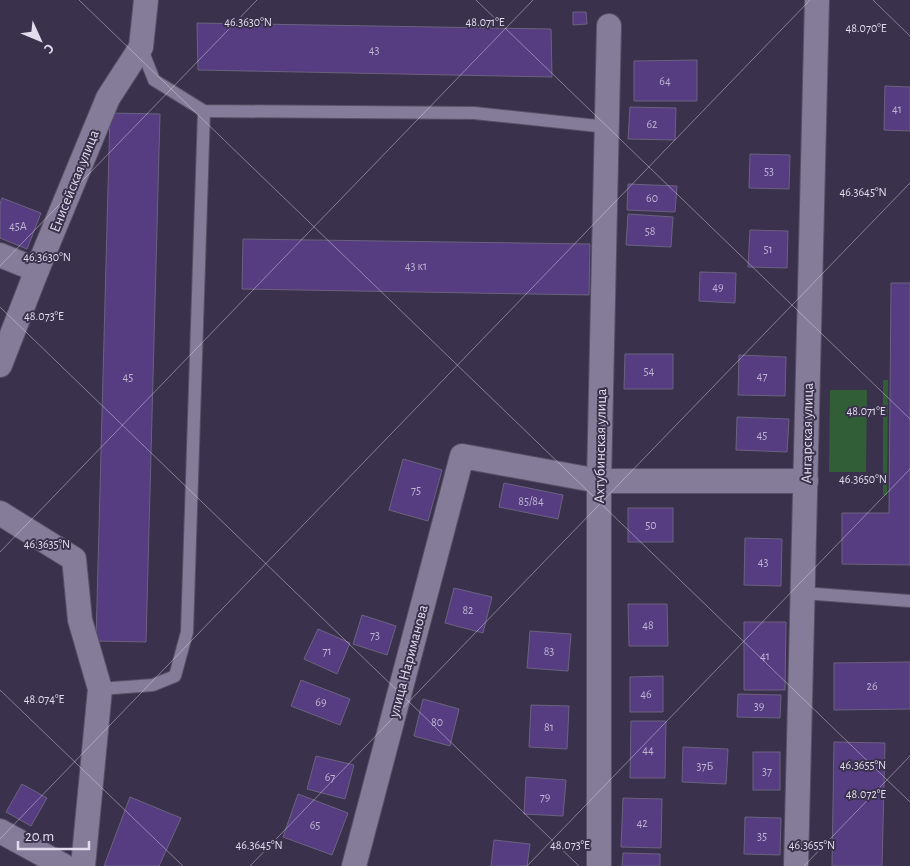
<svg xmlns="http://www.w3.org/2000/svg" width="910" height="866" font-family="'Alegreya Sans',sans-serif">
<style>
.green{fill:#315e36}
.building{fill:#563d82;stroke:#6b627e}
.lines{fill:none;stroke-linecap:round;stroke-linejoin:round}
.lane-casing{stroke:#575066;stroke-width:14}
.street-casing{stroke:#575066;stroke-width:26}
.lane{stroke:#857c99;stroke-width:12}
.street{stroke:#857c99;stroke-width:24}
.ticks{fill:none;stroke:#e1dced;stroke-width:1;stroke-opacity:0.45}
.labels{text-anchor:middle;stroke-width:4;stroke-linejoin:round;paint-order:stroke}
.number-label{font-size:12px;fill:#beb4d2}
.street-label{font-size:15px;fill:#e1dced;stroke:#3a324c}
.ticks-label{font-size:12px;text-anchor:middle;fill:#e1dced;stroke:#3a324c;stroke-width:4;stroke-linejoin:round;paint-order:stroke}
</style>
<rect width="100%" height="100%" fill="#3a324c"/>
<!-- green -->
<g class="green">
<path d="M 883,380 L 888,380 L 887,495 L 883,495 Z"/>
<path d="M 830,390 L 867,390 L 866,472 L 829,472 Z"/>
</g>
<!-- building -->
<g class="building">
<path d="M 573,12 L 586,12 L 587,24 L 573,25 Z"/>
<path d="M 197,23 L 551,29 L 552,77 L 198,70 Z"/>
<path d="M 697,60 L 697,101 L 634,101 L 634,61 Z"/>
<path d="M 885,86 L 910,87 L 910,131 L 884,130 Z"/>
<path d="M 630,107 L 676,108 L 675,140 L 628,139 Z"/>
<path d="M 110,113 L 160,114 L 146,642 L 96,641 Z"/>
<path d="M 750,154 L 790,155 L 789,189 L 749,188 Z"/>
<path d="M 628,184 L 677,186 L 675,212 L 627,210 Z"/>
<path d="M 2,198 L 41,213 L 27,249 L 0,238 L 0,204 Z"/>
<path d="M 628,214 L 673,217 L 671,247 L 626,245 Z"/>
<path d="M 750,230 L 788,231 L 787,268 L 748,267 Z"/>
<path d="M 243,239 L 590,244 L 589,295 L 242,289 Z"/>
<path d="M 700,272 L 736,273 L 735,303 L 699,301 Z"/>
<path d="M 891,283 L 910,283 L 910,565 L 842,564 L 842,513 L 889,513 Z"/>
<path d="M 625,354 L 673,354 L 673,389 L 624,389 Z"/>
<path d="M 739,355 L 786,357 L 785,396 L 738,395 Z"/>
<path d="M 737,417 L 789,419 L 787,452 L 736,450 Z"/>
<path d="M 403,459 L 442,470 L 428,521 L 389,510 Z"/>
<path d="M 504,483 L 563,495 L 558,519 L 499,507 Z"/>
<rect x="628" y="508" width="45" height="34"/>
<path d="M 745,538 L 782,539 L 781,586 L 744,585 Z"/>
<path d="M 454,588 L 492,597 L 483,633 L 445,623 Z"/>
<path d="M 628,604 L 667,604 L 668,646 L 629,646 Z"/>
<path d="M 362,615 L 396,626 L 387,655 L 353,644 Z"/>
<path d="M 744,622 L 786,622 L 785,690 L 744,690 Z"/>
<path d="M 318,629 L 350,643 L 337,674 L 304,659 Z"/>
<path d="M 530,631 L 571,634 L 568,671 L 527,668 Z"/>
<path d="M 910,662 L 910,709 L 834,710 L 834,663 Z"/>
<path d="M 663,676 L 663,712 L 630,712 L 630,677 Z"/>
<path d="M 301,680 L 350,699 L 340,725 L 291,706 Z"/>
<path d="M 738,694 L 781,695 L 780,718 L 737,717 Z"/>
<path d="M 423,699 L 459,709 L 450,746 L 414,736 Z"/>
<path d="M 531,705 L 569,706 L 567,749 L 529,747 Z"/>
<path d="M 631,721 L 666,721 L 665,778 L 630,778 Z"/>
<path d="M 834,742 L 885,743 L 882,866 L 832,866 Z"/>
<path d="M 683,747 L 728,749 L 726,784 L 682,782 Z"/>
<rect x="753" y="752" width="27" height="38"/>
<path d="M 316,756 L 354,765 L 345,799 L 307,789 Z"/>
<path d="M 526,777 L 566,780 L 563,816 L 524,814 Z"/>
<path d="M 22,784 L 47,798 L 31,826 L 6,812 Z"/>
<path d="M 298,794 L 348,813 L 332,855 L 283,837 Z"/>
<path d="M 130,797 L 181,818 L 159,866 L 104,866 Z"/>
<path d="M 623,798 L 662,799 L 661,848 L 621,847 Z"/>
<path d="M 745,817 L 781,818 L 780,855 L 744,854 Z"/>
<path d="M 494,840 L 530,844 L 527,866 L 491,866 Z"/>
<path d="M 623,853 L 660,854 L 660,866 L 622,866 Z"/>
</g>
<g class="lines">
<!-- lane casing -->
<g class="lane-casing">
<g id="lane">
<path d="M 141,47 L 154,80 L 204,111 L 474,113 L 607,127"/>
<path d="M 803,593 L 910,601"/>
<path d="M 100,689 L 153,685 L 175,676 L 187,632 L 204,111"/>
</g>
</g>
<!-- street casing -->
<g class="street-casing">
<g id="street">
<path d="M 0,255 L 37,270"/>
<path d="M 0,365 L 37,270 L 108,98 L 141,47 L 146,0"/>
<path d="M 0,513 L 74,559 L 80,620 L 100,689 L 83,866"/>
<path d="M 0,831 L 64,866"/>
<path d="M 354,866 L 462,456 L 599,481 L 806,481"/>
<path d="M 599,866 L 599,481 L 609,26"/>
<path d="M 796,866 L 817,0"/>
</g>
</g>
<!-- lane -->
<use href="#lane" class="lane"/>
<!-- street -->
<use href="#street" class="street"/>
</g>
<!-- ticks -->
<path class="ticks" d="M 79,0 L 910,802M 476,0 L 910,419M 873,0 L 910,36M 0,266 L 257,0M 0,307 L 579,866M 0,552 L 533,0M 0,690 L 183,866M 0,839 L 810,0M 250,866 L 910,183M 527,866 L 910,469M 804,866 L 910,756"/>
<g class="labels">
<!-- number labels -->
<g class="number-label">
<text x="374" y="54">43</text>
<text x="665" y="85">64</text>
<text x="897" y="113">41</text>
<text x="652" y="128">62</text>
<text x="769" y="175">53</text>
<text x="652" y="202">60</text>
<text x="18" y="230">45А</text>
<text x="650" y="235">58</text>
<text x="768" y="253">51</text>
<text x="416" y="270">43 к1</text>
<text x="718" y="291">49</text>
<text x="649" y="375">54</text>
<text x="762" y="380">47</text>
<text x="128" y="381">45</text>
<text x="762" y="439">45</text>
<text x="416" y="494">75</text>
<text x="531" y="505">85/84</text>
<text x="651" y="529">50</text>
<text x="763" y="566">43</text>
<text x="468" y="614">82</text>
<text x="648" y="629">48</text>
<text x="375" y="639">73</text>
<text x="327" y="655">71</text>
<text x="549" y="655">83</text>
<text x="765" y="660">41</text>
<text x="872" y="690">26</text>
<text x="646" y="698">46</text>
<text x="321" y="706">69</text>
<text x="759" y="710">39</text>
<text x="437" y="726">80</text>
<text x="549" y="731">81</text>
<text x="648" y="754">44</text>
<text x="705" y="770">37Б</text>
<text x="767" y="775">37</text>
<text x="330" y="781">67</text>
<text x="545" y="801">79</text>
<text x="642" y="827">42</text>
<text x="315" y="829">65</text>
<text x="762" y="840">35</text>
</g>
<!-- street labels -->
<g class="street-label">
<text transform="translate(74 181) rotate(-68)" y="5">Енисейская улица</text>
<text transform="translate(807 433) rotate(-89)" y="5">Ангарская улица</text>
<text transform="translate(600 446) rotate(-89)" y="5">Ахтубинская улица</text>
<text transform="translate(408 661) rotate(-75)" y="5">улица Нариманова</text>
</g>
</g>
<g class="ticks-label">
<text x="485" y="26">48.071°E</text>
<text x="248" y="26">46.3630°N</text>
<text x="866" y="32">48.070°E</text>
<text x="863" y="196">46.3645°N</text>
<text x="47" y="261">46.3630°N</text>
<text x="44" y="320">48.073°E</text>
<text x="866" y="415">48.071°E</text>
<text x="863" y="483">46.3650°N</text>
<text x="47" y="548">46.3635°N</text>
<text x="44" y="703">48.074°E</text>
<text x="863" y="769">46.3655°N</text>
<text x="866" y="798">48.072°E</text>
<text x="259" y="849">46.3645°N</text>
<text x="812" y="849">46.3655°N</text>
<text x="570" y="849">48.073°E</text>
</g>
<!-- north arrow -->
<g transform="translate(40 40) rotate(134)" stroke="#3a324c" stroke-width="4" paint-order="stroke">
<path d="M0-4L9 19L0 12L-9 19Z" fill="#e1dced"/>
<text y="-8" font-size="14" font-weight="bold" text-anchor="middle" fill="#e1dced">С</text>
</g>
<!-- scale -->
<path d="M18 841v8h71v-8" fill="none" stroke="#e1dced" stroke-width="2.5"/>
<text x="25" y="841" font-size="15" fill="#e1dced" stroke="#3a324c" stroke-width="4" paint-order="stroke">20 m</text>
</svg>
